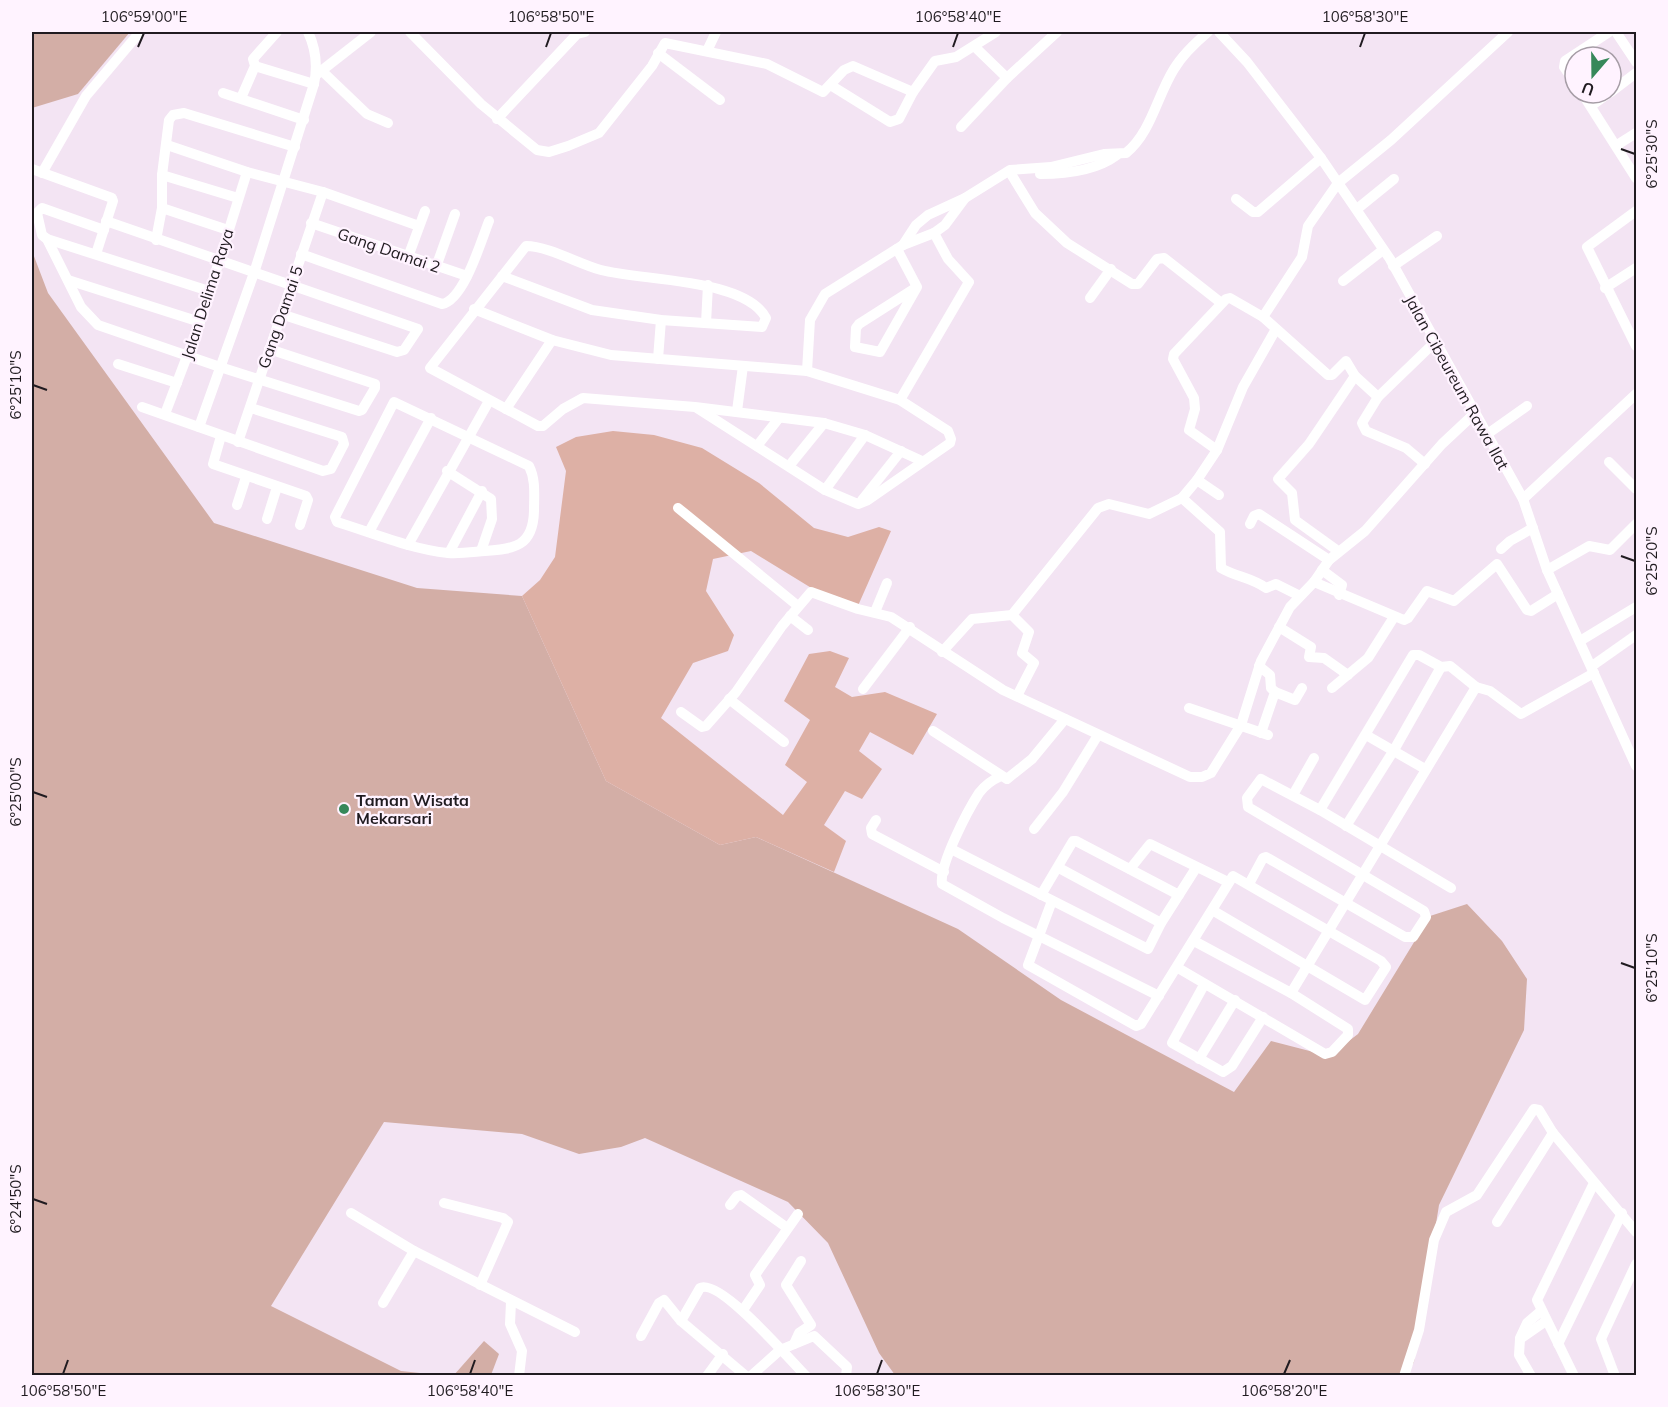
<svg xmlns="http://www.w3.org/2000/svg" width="1668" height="1407" font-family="Mulish,sans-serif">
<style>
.green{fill:#d3aea6}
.forest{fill:#ddb0a5}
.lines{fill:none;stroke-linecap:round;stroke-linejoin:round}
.minor{stroke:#fff;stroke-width:10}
.ticks{fill:none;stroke:#201b20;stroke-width:2}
.poi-dot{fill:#36885a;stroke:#fff3ff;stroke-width:2}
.labels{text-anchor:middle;stroke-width:4.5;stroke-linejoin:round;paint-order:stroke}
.street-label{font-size:16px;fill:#201b20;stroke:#fff3ff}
.poi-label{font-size:16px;font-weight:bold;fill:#201b20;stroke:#fff3ff;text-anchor:start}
.neatline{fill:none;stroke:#201b20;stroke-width:2}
.ticks-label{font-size:15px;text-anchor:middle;fill:#201b20}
</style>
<rect width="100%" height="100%" fill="#f3e4f3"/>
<!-- green -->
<g class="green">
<path d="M 32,32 L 130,32 L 78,94 L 32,108 Z"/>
<path d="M 32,251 L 48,293 L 214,523 L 417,588 L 522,596 L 606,781 L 720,845 L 756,837 L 958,929 L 1061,1000 L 1234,1092 L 1271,1041 L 1329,1056 L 1358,1034 L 1430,916 L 1467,904 L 1502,941 L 1527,979 L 1524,1030 L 1439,1205 L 1414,1362 L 1407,1375 L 895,1375 L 879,1353 L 828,1243 L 788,1202 L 645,1138 L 621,1147 L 579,1154 L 522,1134 L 384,1122 L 271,1306 L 401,1371 L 439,1375 L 32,1375 Z"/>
<path d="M 484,1341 L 499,1354 L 491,1375 L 454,1375 Z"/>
</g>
<!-- forest -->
<path class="forest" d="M 613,431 L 654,435 L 702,448 L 759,483 L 814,528 L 848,537 L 879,527 L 891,531 L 857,608 L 844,608 L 751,551 L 713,559 L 706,591 L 734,635 L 728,651 L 693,663 L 661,718 L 783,815 L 807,782 L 785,765 L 810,720 L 784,701 L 809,654 L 830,651 L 849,658 L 835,687 L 852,697 L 885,692 L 937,714 L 913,755 L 870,732 L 859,751 L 882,769 L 862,799 L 845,791 L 824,825 L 846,841 L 834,872 L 756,837 L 720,845 L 606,781 L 522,596 L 540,580 L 555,557 L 566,471 L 556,447 L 576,437 Z"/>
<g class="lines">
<!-- minor -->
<g class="minor">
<path d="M 410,32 L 481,104 L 537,150 L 549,152 L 568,146 L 599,133 L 652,66 L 665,43 L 767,64 L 823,92 L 844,70 L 853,66 L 913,92 L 935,61 L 956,57 L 996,32"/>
<path d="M 1219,32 L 1247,62 L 1321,158 L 1390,259 L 1523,499 L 1547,570 L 1636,766"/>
<path d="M 1616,32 L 1636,62"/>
<path d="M 975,47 L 1007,78 L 1057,32"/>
<path d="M 707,51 L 716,32"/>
<path d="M 658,53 L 720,100"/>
<path d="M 255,66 L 314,84"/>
<path d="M 322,71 L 367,114 L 388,123"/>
<path d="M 316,75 L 371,32"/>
<path d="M 1575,83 L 1564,67 L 1565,61 L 1609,32"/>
<path d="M 832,86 L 890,122 L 899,119 L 913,92"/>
<path d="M 1611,92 L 1636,73"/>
<path d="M 223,93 L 304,120"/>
<path d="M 1582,93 L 1636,178"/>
<path d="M 241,98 L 255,66 L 253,59 L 277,32"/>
<path d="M 1591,106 L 1609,93"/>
<path d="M 497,119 L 577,34 L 585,32"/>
<path d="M 961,127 L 1007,78"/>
<path d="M 167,145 L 247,172 L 323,192 L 419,226"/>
<path d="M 1617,145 L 1636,133"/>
<path d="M 32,169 L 112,198 L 113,201 L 96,254"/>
<path d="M 42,173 L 86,96 L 140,32"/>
<path d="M 1011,174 L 1035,213 L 1067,243 L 1132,284 L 1138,284 L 1157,259 L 1164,258 L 1220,302"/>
<path d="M 1040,174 C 1065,174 1097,170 1117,155"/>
<path d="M 162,175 L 238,198"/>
<path d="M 1236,199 L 1253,212 L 1258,212 L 1321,158"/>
<path d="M 162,208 L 228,230"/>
<path d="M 1357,209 L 1394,179"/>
<path d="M 1636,211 L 1587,247 L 1636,346"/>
<path d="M 106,221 L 418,329 L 404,350 L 397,352 L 281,314"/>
<path d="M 311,223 L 467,276"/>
<path d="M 104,230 L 42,208 L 37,213 L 42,235 L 47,239 L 81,307 L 98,325 L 220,367 L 359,411 L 362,410 L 375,388 L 375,384 L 269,349"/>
<path d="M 47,239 L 209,291"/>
<path d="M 156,240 L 162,208 L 162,175 L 169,120 L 173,115 L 184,113 L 295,147"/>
<path d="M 903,245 L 916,225 L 928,215 L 965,198 L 1010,170 L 1051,167 L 1104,154 L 1126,153 C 1151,133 1157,96 1174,69 C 1183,54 1195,43 1208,32"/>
<path d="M 897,249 L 917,287 L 880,352 L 855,347 L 856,328 L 859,324 L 917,287"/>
<path d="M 301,254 L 442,304 C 464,300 481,241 489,221"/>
<path d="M 408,257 L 425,211"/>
<path d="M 1393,266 L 1437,236"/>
<path d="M 436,267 L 455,214"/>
<path d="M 502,276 L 592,310 L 661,320 L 762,327 L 766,318 C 745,278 642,281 601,270 C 579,264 548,246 526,246 L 430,368 L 538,426 L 543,426 L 563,409 L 583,398 L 695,407 L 824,423 L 865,435 L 922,461"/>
<path d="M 68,280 L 200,322"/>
<path d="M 1343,281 L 1383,250"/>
<path d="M 1605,288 L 1636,268"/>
<path d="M 1090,298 L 1111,269"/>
<path d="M 474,309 L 552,340 L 611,355 L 807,371 L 900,400 L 948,431 L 951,439 L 950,443 L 868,500 L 858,504 L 825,490 L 697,408"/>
<path d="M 706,323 L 708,285"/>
<path d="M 658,359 L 661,320"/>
<path d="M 118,364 L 177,383"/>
<path d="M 807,371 L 810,320 L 825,294 L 903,245 L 934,233 L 945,225 L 965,198"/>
<path d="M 1378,397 L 1355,376 L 1346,361 L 1332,375 L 1328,375 L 1263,317 L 1302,257 L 1308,226 L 1338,183 L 1391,140 L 1508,32"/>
<path d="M 900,400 L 969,282 L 948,259 L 934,233"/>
<path d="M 394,402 L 529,466 C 536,480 534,495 534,511 C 533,546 515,549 485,551 C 473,552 460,554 448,553 C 410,549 373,533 337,522 L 335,517 Z"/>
<path d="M 142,407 L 323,471 L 331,469 L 344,444 L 342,437 L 251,408"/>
<path d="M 506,409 L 552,340"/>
<path d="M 737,411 L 743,366"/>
<path d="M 165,414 L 200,322 L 247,172"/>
<path d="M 199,427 L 254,273 L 314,84 C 318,65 316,49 308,32"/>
<path d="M 1486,435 L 1527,406"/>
<path d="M 221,436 L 213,464 L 306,496 L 308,500 L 300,525"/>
<path d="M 238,442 L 323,192"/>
<path d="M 757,446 L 779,418"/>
<path d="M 1217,450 L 1189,430 L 1195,409 L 1194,398 L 1173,359 L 1174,354 L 1226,299 L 1230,298 L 1263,317"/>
<path d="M 1609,462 L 1636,489"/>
<path d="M 1425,464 L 1406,448 L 1366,431 L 1362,423 L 1378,397 L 1435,342"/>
<path d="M 789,466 L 824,423"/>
<path d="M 447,471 L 491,499 L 492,519 L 481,551"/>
<path d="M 1197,480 L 1219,495"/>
<path d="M 825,490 L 865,435"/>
<path d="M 1182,498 L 1220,532 L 1221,568 C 1236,577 1250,577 1266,588 L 1276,584 L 1300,596"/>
<path d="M 1523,499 L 1636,394"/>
<path d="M 862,500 L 901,451"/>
<path d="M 237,505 L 246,477"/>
<path d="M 678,508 L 798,606"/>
<path d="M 267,519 L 277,487"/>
<path d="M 1250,524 L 1254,516 L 1259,514 L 1329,560"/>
<path d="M 369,532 L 431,418"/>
<path d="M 408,545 L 489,401"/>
<path d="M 1501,549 L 1510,541 L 1533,528"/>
<path d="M 1338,551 L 1295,520 L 1292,493 L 1278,479 L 1309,444 L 1355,376"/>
<path d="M 449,553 L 482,491"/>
<path d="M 1322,570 L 1342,585 L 1339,595"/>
<path d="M 1547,570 L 1589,546 L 1610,550 L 1636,524"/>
<path d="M 1314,582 L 1404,620 L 1408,618 L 1427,591 L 1454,601 L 1497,564 L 1527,610 L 1531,611 L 1558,594"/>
<path d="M 875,612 L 887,583"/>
<path d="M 1012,615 L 1029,632 L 1022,653 L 1034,663 L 1017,696"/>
<path d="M 790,616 L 808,630"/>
<path d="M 1279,627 L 1311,647 L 1309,657 L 1324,658 L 1348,675"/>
<path d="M 1580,641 L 1636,607"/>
<path d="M 942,652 L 972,619 L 1012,615 L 1098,508 L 1109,504 L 1149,514 L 1182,498 L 1197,480 L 1217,450 L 1243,387 L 1276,329"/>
<path d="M 1259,666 L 1270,675 L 1271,688 L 1275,692 L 1261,733"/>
<path d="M 1592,666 L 1636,635"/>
<path d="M 1332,688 L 1368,658 L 1394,617"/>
<path d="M 863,689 L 910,627"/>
<path d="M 1275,692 L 1295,700 L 1302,688"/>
<path d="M 729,699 L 784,742"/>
<path d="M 1189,708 L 1268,735"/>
<path d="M 681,712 L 702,727 L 706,726 L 736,692 L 782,626 L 811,592 L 858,609 L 891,617 L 1003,690 L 1190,777 L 1202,777 L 1211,773 L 1241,725 L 1261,661 L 1290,607 L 1314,582 L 1329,560 L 1365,531 L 1442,444 L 1474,414"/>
<path d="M 933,731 L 1007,779 L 1032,759 L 1065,719"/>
<path d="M 1366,735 L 1425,769"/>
<path d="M 1001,776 C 992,780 985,785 979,793 C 968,810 939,865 942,884 L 1003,918 L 1159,996"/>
<path d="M 1293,795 L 1314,758"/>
<path d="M 1320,810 L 1413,655 L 1419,655 L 1441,667"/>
<path d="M 876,820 L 871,828 L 872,834 L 944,872"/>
<path d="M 1346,826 L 1394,750 L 1441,667 L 1450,666 L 1476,687"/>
<path d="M 1034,829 L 1063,792 L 1098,735"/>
<path d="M 951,849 L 1148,949 L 1161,923 L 1196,868"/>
<path d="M 1059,868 L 1161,923"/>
<path d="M 1130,869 L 1150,844 L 1228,882"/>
<path d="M 1249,884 L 1263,858 L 1266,857 L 1405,937 L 1413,937 L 1426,917 L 1424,911 L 1248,807 L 1247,798 L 1261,779 L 1320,810 L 1451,888"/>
<path d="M 1041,895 L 1073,841 L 1076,841 L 1179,895"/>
<path d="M 1052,901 L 1028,965 L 1136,1026 L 1141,1024 L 1233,876 L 1381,961 L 1386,967 L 1365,1000 L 1212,910"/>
<path d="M 1178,968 L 1325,1054 L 1332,1052 L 1348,1035 L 1348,1029 L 1291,993 L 1194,941"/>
<path d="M 1204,985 L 1172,1043 L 1223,1072 L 1232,1066 L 1263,1017"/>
<path d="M 1291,993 L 1476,687 L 1490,691 L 1521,714 L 1594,673"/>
<path d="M 1199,1059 L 1235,1000"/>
<path d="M 444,1203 L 503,1218 L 508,1222 L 480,1285"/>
<path d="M 730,1205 L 737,1196 L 741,1195 L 786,1227"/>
<path d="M 351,1213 L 414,1251 L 575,1332"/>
<path d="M 1497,1222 L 1553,1133"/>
<path d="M 511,1302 L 510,1324 L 522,1351 L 519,1376"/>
<path d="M 383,1303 L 414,1251"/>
<path d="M 743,1310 L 760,1285 L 755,1275 L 798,1214"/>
<path d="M 681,1321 L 700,1288 C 719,1277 791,1361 806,1376"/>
<path d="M 641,1336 L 659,1303 L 664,1300 L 681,1321 L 746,1376"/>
<path d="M 1520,1338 L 1527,1323 L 1541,1311"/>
<path d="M 794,1344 L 799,1333 L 811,1325 L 786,1285 L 801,1261"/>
<path d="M 1558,1344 L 1622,1213"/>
<path d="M 707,1376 L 723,1354"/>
<path d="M 751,1376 L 780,1350 L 814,1336 L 847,1367 L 846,1376"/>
<path d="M 1404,1376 L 1419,1330 L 1434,1240 L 1446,1212 L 1477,1195 L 1534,1109 L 1539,1110 L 1553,1133 L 1636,1232"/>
<path d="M 1531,1376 L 1519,1355 L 1520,1339 L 1546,1321"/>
<path d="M 1574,1376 L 1537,1300 L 1594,1183"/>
<path d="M 1615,1376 L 1601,1339 L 1636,1264"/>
</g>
</g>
<!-- ticks -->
<path class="ticks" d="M 138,47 L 144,33M 546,47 L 551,33M 953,47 L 958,33M 1360,47 L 1365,33M 1621,149 L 1635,154M 33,385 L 47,390M 1621,556 L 1635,561M 33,792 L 47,797M 1621,963 L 1635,968M 33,1199 L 47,1204M 63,1374 L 68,1360M 470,1374 L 475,1360M 877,1374 L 882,1360M 1284,1374 L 1290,1360"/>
<!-- markers -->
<circle class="poi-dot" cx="344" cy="809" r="6"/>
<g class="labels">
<!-- street labels -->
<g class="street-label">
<text transform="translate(389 250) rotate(19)" y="6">Gang Damai 2</text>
<text transform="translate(207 294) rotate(-72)" y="6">Jalan Delima Raya</text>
<text transform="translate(280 317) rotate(-71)" y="6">Gang Damai 5</text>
<text transform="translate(1457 382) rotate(61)" y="6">Jalan Cibeureum Rawa Ilat</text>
</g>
<!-- poi labels -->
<g class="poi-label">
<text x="356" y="806">Taman Wisata<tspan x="356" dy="18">Mekarsari</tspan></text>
</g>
</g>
<!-- border -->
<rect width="1668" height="1407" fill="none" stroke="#fff3ff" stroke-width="66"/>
<!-- north arrow -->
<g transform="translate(1593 75) rotate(200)"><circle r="28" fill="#fff3ff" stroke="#a69da6" stroke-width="1.5"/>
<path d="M0-4.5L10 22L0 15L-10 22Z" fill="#36885a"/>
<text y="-9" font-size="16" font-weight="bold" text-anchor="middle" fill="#201b20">U</text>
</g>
<rect x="33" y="33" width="1602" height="1341" class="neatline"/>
<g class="ticks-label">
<text x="144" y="22">106°59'00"E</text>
<text x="551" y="22">106°58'50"E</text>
<text x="958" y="22">106°58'40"E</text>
<text x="1365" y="22">106°58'30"E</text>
<text transform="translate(1652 154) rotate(-90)" y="5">6°25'30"S</text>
<text transform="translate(16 385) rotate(-90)" y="5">6°25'10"S</text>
<text transform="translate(1652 561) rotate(-90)" y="5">6°25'20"S</text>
<text transform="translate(16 792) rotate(-90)" y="5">6°25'00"S</text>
<text transform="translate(1652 968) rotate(-90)" y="5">6°25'10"S</text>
<text transform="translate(16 1199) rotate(-90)" y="5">6°24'50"S</text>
<text x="63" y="1396">106°58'50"E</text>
<text x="470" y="1396">106°58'40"E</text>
<text x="877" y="1396">106°58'30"E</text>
<text x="1284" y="1396">106°58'20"E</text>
</g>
</svg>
